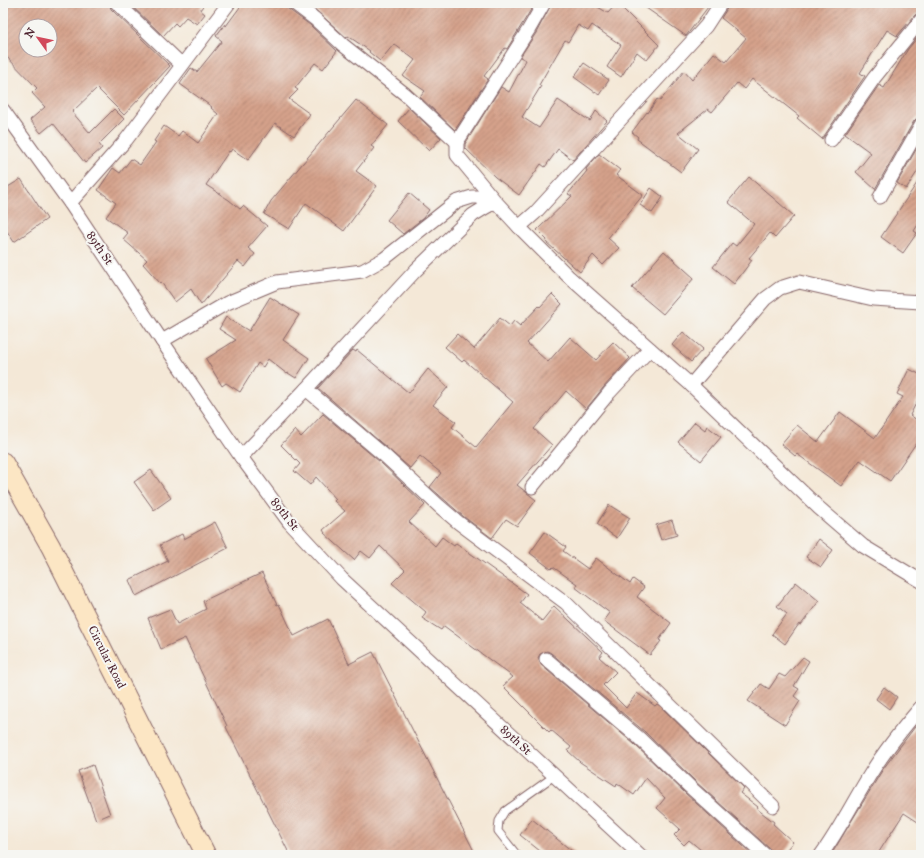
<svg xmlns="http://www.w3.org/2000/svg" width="924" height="858" font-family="'IM FELL Great Primer',serif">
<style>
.building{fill:url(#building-hatch);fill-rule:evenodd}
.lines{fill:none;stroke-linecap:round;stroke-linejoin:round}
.lane-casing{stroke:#866567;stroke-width:9}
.street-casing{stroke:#866567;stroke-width:15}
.secondary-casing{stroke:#866567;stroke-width:21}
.lane{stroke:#fff;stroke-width:7}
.street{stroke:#fff;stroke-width:13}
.secondary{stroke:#fce6c4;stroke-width:19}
.labels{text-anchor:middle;stroke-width:4;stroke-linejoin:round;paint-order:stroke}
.street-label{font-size:12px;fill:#4a1f2b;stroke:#f6f6f2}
</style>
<defs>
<pattern id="building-hatch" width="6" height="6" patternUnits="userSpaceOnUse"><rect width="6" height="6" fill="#d5a28b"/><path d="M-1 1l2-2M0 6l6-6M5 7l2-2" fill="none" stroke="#af8372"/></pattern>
</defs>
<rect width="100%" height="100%" fill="#f6f6f2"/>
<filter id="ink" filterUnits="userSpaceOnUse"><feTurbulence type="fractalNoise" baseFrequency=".025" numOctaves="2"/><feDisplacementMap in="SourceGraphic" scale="8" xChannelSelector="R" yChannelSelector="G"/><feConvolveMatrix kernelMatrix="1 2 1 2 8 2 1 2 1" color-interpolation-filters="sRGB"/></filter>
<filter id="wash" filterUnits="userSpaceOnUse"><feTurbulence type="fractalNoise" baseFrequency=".012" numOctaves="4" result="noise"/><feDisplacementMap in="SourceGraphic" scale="16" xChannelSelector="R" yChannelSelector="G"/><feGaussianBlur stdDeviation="0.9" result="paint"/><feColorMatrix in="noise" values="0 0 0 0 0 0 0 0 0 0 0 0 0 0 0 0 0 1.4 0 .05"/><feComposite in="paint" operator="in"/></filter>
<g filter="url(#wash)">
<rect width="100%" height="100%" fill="#f4e8d7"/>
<g id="blocks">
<!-- building -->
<g class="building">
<path d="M 3,3 L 109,3 L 111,9 L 170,66 L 124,115 L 97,88 L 72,112 L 90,133 L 114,109 L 124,119 L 99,144 L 102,148 L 85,163 L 53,123 L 41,133 L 30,120 L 45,107 L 32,93 L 37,88 L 3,53 ZM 26,26 L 50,26 L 50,50 L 26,50 Z"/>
<path d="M 129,3 L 205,3 L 200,10 L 205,14 L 197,24 L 186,17 L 178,26 L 175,23 L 163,36 Z"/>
<path d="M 243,3 L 280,3 L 310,25 L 337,51 L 323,69 L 315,63 L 295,88 L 298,90 L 289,99 L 310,114 L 294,136 L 275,123 L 248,160 L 232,149 L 230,152 L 229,151 L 206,185 L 229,200 L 240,209 L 243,206 L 267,226 L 248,248 L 255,254 L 245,267 L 238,261 L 201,305 L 191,289 L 175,302 L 161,282 L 160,283 L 143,264 L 147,260 L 123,239 L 128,233 L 106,217 L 116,203 L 98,190 L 113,168 L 120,173 L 131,159 L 140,165 L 156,142 L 154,141 L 164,126 L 178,136 L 182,131 L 198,143 L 218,114 L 211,108 L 212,107 L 180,84 L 191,68 L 197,72 L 222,41 L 216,36 L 225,24 L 226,26 Z"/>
<path d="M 312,3 L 535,3 L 507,49 L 505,48 L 484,76 L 488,79 L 455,130 L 420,97 L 425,91 L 403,76 L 415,60 L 394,44 L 380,61 L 369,52 L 370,51 L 348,36 L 347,38 L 310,5 Z"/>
<path d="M 552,3 L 591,3 L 608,13 L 617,3 L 659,45 L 647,60 L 637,52 L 621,77 L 607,67 L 621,45 L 592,25 L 588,31 L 578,25 L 568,42 L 565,40 L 539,85 L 541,86 L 522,117 L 539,128 L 558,100 L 590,121 L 596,111 L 607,121 L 573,160 L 558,149 L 545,167 L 541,164 L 519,195 L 495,177 L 465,148 L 465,144 L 501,87 L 509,92 L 526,60 L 520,57 L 536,33 Z"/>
<path d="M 639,3 L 711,3 L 686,36 Z"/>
<path d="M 729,3 L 916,3 L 921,6 L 921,12 L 915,15 L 897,36 L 887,30 L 860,73 L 865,76 L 822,139 L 797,118 L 799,116 L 752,79 L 744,89 L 737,83 L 712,112 L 708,109 L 678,133 L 698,149 L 681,172 L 637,139 L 638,137 L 632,132 L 647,112 L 648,113 L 657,99 L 660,101 L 684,71 L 692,80 L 714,53 L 726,62 L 746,38 L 721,18 L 728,7 Z"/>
<path d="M 921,33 L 921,117 L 917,118 L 914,121 L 875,189 L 856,172 L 871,153 L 845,134 L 879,85 L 884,88 L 908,49 Z"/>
<path d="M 584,63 L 609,80 L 599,95 L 574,77 Z"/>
<path d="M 356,100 L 388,125 L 371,146 L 374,148 L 356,171 L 377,186 L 344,231 L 306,203 L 289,229 L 264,214 L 271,201 Z"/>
<path d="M 409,108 L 441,138 L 429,151 L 398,121 Z"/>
<path d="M 921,141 L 921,166 L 906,189 L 897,183 Z"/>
<path d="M 599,154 L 620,170 L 616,175 L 643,195 L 608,238 L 619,248 L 603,265 L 593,255 L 580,272 L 546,242 L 547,240 L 537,230 L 572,196 L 568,194 L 587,171 L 586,169 Z"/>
<path d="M 749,177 L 794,216 L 775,238 L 770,233 L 749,258 L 752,260 L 734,284 L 713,267 L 732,243 L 736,246 L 754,224 L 728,202 Z"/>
<path d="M 921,177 L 921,220 L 914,231 L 917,233 L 903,253 L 881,237 Z"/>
<path d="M 21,179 L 47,219 L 14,242 L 3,225 L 3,190 Z"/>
<path d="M 651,188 L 663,197 L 652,213 L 640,205 Z"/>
<path d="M 409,193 L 429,210 L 423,218 L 403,234 L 387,220 Z"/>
<path d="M 664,251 L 694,278 L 663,314 L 632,288 Z"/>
<path d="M 552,294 L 562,304 L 527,343 L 548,362 L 570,337 L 596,360 L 613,342 L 630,358 L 603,388 L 586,409 L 566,391 L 534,429 L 552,445 L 517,485 L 536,500 L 517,526 L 506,519 L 492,538 L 464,517 L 430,487 L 441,473 L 420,456 L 410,468 L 318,388 L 353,350 L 356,352 L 357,350 L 409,393 L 428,369 L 448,387 L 433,405 L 456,422 L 452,427 L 476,447 L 513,402 L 464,360 L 462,362 L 445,347 L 457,334 L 474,349 L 500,318 L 510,326 L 514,321 L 520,326 L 539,306 L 540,307 Z"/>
<path d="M 270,297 L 299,315 L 283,340 L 309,358 L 296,378 L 288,373 L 287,374 L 268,359 L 263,367 L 258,363 L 240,392 L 226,383 L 222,386 L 206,359 L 236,340 L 219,329 L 226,317 L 249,331 Z"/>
<path d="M 683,332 L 703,349 L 691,362 L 672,345 Z"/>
<path d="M 909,369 L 921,375 L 921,394 L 910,415 L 921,423 L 921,436 L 890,481 L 860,460 L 841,486 L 797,454 L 795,456 L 781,444 L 797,425 L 818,442 L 840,412 L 875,438 L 903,397 L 897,394 Z"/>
<path d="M 323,414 L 380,462 L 425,505 L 409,522 L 435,546 L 442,537 L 454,546 L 456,543 L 527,594 L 520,603 L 542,621 L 554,606 L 603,652 L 599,657 L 616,672 L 603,685 L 626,708 L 637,693 L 655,706 L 657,704 L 660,706 L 744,788 L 740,793 L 758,807 L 757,809 L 774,822 L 773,824 L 793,842 L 782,855 L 773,855 L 770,849 L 695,781 L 645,732 L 551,653 L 547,651 L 540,654 L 538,658 L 541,665 L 634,744 L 685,793 L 753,855 L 707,855 L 689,840 L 684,845 L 674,835 L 680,829 L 657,808 L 665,798 L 646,778 L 634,795 L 617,783 L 616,786 L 580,762 L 568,751 L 571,747 L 551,730 L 549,732 L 503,686 L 513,677 L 444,626 L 441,630 L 422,618 L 426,612 L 392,583 L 405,570 L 380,546 L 370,558 L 361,551 L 354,560 L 324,533 L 325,533 L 323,530 L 345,511 L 334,501 L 336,499 L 316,477 L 310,485 L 294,471 L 300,464 L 281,445 L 295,430 L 301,437 Z"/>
<path d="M 695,422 L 705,430 L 707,426 L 721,437 L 701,461 L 678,442 Z"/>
<path d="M 151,470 L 171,498 L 154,510 L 134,482 Z"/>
<path d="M 609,505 L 630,518 L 617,538 L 597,524 Z"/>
<path d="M 672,520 L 677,535 L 661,540 L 656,525 Z"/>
<path d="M 215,522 L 228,548 L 136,596 L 129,580 L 168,561 L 160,545 L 182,534 L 184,539 Z"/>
<path d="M 545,532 L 566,547 L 563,551 L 588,569 L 596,558 L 630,584 L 633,579 L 644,587 L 637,597 L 671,623 L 659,640 L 661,641 L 650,655 L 604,621 L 610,613 L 575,587 L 577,584 L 553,567 L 551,569 L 530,553 Z"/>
<path d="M 819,539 L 833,550 L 821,567 L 806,557 Z"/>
<path d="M 262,573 L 277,605 L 279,604 L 294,636 L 328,619 L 349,664 L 373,652 L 476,855 L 290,855 L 226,727 L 227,726 L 185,638 L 161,649 L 148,618 L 170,609 L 177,624 L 206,609 L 203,601 Z"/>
<path d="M 796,582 L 819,601 L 801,625 L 799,624 L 785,644 L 772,634 L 787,614 L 777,606 Z"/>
<path d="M 803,657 L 809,661 L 794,686 L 799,689 L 794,696 L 800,701 L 785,725 L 748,701 L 761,684 L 769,689 L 779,674 L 785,677 Z"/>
<path d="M 884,687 L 897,697 L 889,709 L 876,699 Z"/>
<path d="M 921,719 L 921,824 L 904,813 L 877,855 L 831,855 L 883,769 Z"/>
<path d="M 93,765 L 110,814 L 96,820 L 78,771 Z"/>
<path d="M 532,819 L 577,855 L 545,855 L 520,835 Z"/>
</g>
</g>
</g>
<g filter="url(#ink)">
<use href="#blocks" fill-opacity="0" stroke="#866567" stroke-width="1"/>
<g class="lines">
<!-- lane casing -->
<g class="lane-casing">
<path id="lane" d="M 517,855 L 498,831 L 499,821 L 505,811 L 554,776"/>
</g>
<!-- street casing -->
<g class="street-casing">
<g id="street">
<path d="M 117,3 L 182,65"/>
<path d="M 294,3 L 315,19 L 343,45 L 405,94 L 457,142"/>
<path d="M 544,3 L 529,29 L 457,142 L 457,155 L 495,201 L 519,227 L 535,213 L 706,26 L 721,3"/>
<path d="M 3,110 L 70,203 L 162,341 L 241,457 L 289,522 L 342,579 L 640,855"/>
<path d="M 831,140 L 874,78 L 921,20"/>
<path d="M 880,197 L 921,125"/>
<path d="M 70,203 L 126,140 L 229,3"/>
<path d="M 519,227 L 568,276 L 691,385 L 819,508 L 863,546 L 921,581"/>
<path d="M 162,341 L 227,303 L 277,282 L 362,271 L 384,259 L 456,202 L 472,197 L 480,197 L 488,206"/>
<path d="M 691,385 L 765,299 L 780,288 L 799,282 L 873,299 L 921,302"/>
<path d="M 306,389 L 385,456 L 439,506 L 459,523 L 566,603 L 773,806"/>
<path d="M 241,457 L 306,389 L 416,270 L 473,215 L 494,202"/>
<path d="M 532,487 L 609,393 L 650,349"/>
<path d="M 546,659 L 639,738 L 690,787 L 765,855"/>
<path d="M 821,855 C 840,829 854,800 871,773 C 885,750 903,728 921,707"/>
</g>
</g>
<!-- secondary casing -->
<g class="secondary-casing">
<path id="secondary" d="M 3,462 L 51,547 L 206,855"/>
</g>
<!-- lane -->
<use href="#lane" class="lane"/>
<!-- street -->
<use href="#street" class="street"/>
<!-- secondary -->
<use href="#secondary" class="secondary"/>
</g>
</g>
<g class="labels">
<!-- street labels -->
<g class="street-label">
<text transform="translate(100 248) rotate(56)" y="4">89th St</text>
<text transform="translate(285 514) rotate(52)" y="4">89th St</text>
<text transform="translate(107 657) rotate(63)" y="4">Circular Road</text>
<text transform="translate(516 740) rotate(43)" y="4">89th St</text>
</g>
</g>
<!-- margin -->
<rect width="924" height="858" fill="none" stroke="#f6f6f2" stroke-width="16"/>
<!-- north arrow -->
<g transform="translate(38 38) rotate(303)"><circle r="19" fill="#f6f6f2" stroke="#b1a0a2"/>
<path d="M0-3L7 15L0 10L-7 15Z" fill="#d1495b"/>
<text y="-6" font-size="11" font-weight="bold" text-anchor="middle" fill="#4a1f2b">N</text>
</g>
</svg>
